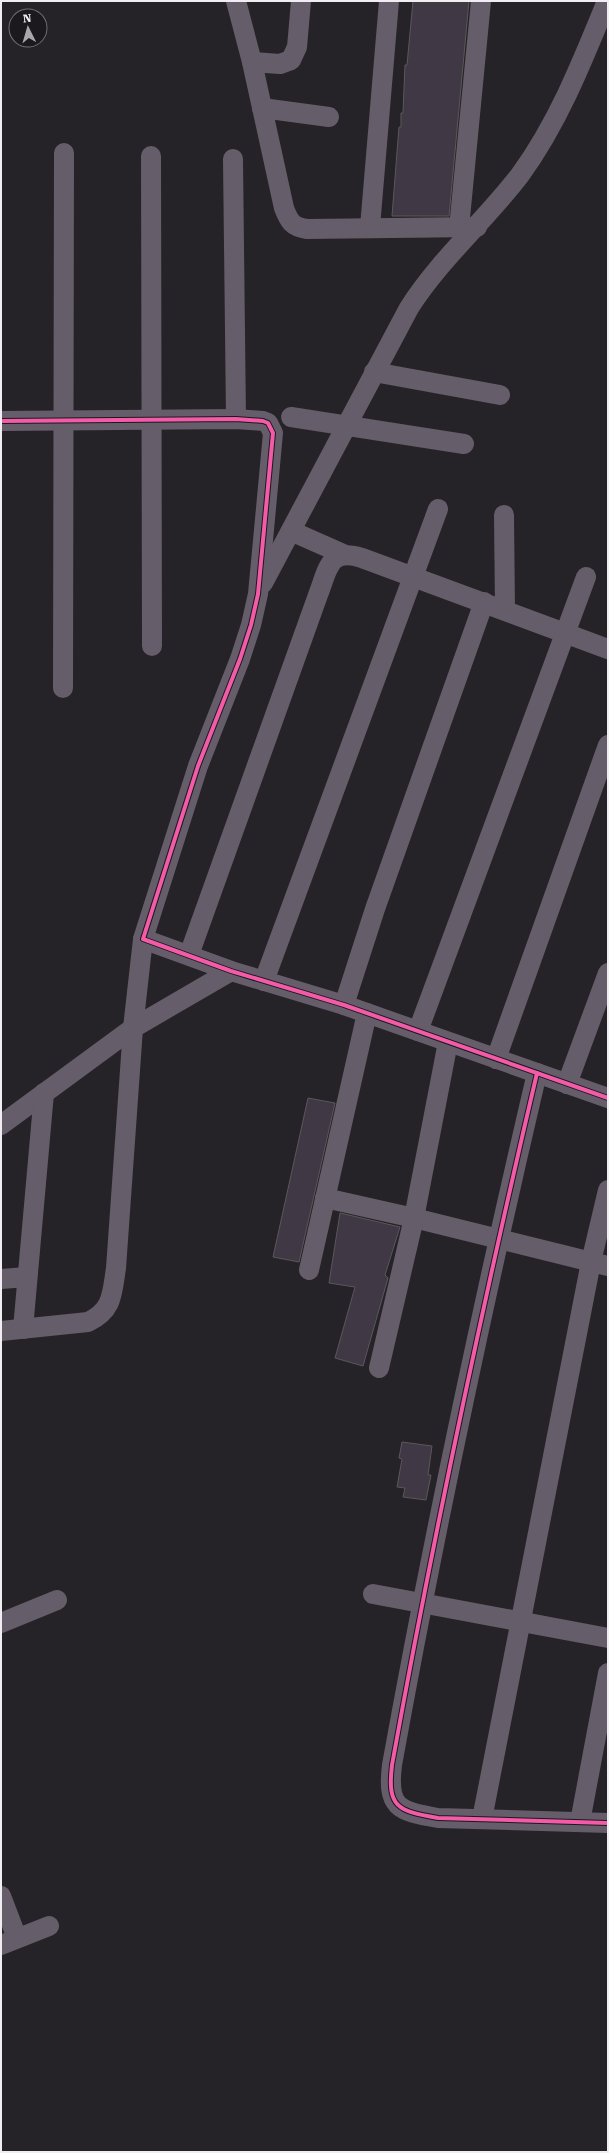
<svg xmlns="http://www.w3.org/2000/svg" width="609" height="2153" font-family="'Roboto Serif',serif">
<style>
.building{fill:#403844;stroke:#5a585b}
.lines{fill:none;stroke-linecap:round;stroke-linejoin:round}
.minor{stroke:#655d69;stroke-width:20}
.cycleway-casing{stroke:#1c191e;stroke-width:6}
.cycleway{stroke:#f35aa7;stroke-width:4}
</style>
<rect width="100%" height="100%" fill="#252327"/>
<!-- building -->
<g class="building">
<path d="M 413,1 L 469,1 L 449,216 L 392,216 L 399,127 L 401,127 L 401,113 L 403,113 L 405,65 L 407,65 Z"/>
<path d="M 308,1098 L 335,1103 L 299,1262 L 273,1257 Z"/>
<path d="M 340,1213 L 400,1227 L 385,1275 L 388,1278 L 363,1366 L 335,1358 L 355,1287 L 329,1283 Z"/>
<path d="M 402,1442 L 432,1446 L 428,1475 L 431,1475 L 426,1500 L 403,1497 L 405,1488 L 397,1487 L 402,1459 L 399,1458 Z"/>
</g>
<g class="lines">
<!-- minor -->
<g class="minor">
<path d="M 236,1 L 252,62 L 284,208 C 289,221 292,227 307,229 L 477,227"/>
<path d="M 252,62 L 280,64 L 291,60 L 297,47 L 301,1"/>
<path d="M 262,108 L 329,117"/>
<path d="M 151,156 L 152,646"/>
<path d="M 233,159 L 236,419"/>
<path d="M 370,227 L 389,1"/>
<path d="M 459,228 L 481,1"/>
<path d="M 374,372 L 500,395"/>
<path d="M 291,417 L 464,444"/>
<path d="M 1,421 L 236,419 L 263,421 L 268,423 L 273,433 L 258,594 L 251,625 L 240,659 L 198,766 L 143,939 L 231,971 L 344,1005 L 608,1098"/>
<path d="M 504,515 L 505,610"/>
<path d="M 291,531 L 343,554"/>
<path d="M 263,583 L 409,308 C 440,259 485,221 520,175 C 558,123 583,60 607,1"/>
<path d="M 63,688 L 64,153"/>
<path d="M 189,955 L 318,595 C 328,569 329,547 362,558 L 608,649"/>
<path d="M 264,981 L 438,509"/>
<path d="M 344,1005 L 375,909 L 484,602"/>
<path d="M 418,1031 L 586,577"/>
<path d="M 496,1059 L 608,745"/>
<path d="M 537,1073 C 483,1303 434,1533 392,1765 C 387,1807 397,1811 438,1818 L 608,1823"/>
<path d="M 567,1084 L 608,973"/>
<path d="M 1,1125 L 133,1028 L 231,971"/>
<path d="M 325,1198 L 414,1218 L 608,1266"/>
<path d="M 309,1270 L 367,1013"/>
<path d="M 1,1279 L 27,1277"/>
<path d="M 23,1329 L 44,1093"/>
<path d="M 1,1331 L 88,1322 C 113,1310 112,1294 116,1268 L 133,1028 L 143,939"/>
<path d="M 379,1368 L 414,1218 L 448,1042"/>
<path d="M 373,1594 L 608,1638"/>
<path d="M 1,1623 L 57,1600"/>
<path d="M 482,1819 L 591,1262 L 608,1190"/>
<path d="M 580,1822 L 608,1673"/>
<path d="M 1,1896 L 17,1938"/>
<path d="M 1,1945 L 49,1926"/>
</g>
<!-- cycleway casing -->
<g class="cycleway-casing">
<g id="cycleway">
<path d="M 1,421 L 236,419 L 263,421 L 268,423 L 273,433 L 258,594 L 251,625 L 240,659 L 198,766 L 143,939 L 231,971 L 344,1005 L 608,1098"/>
<path d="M 537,1073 C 483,1303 434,1533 392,1765 C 387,1807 397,1811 438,1818 L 608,1823"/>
</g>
</g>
<!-- cycleway -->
<use href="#cycleway" class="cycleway"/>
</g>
<!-- border -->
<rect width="609" height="2153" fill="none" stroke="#f0eef2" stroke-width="4"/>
<!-- north arrow -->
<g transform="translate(28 28) rotate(355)"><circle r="19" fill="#1c191e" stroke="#716e73"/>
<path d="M0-3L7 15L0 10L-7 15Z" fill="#a9a7ab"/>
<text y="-6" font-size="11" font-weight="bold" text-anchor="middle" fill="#f0eef2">N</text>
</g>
</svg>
